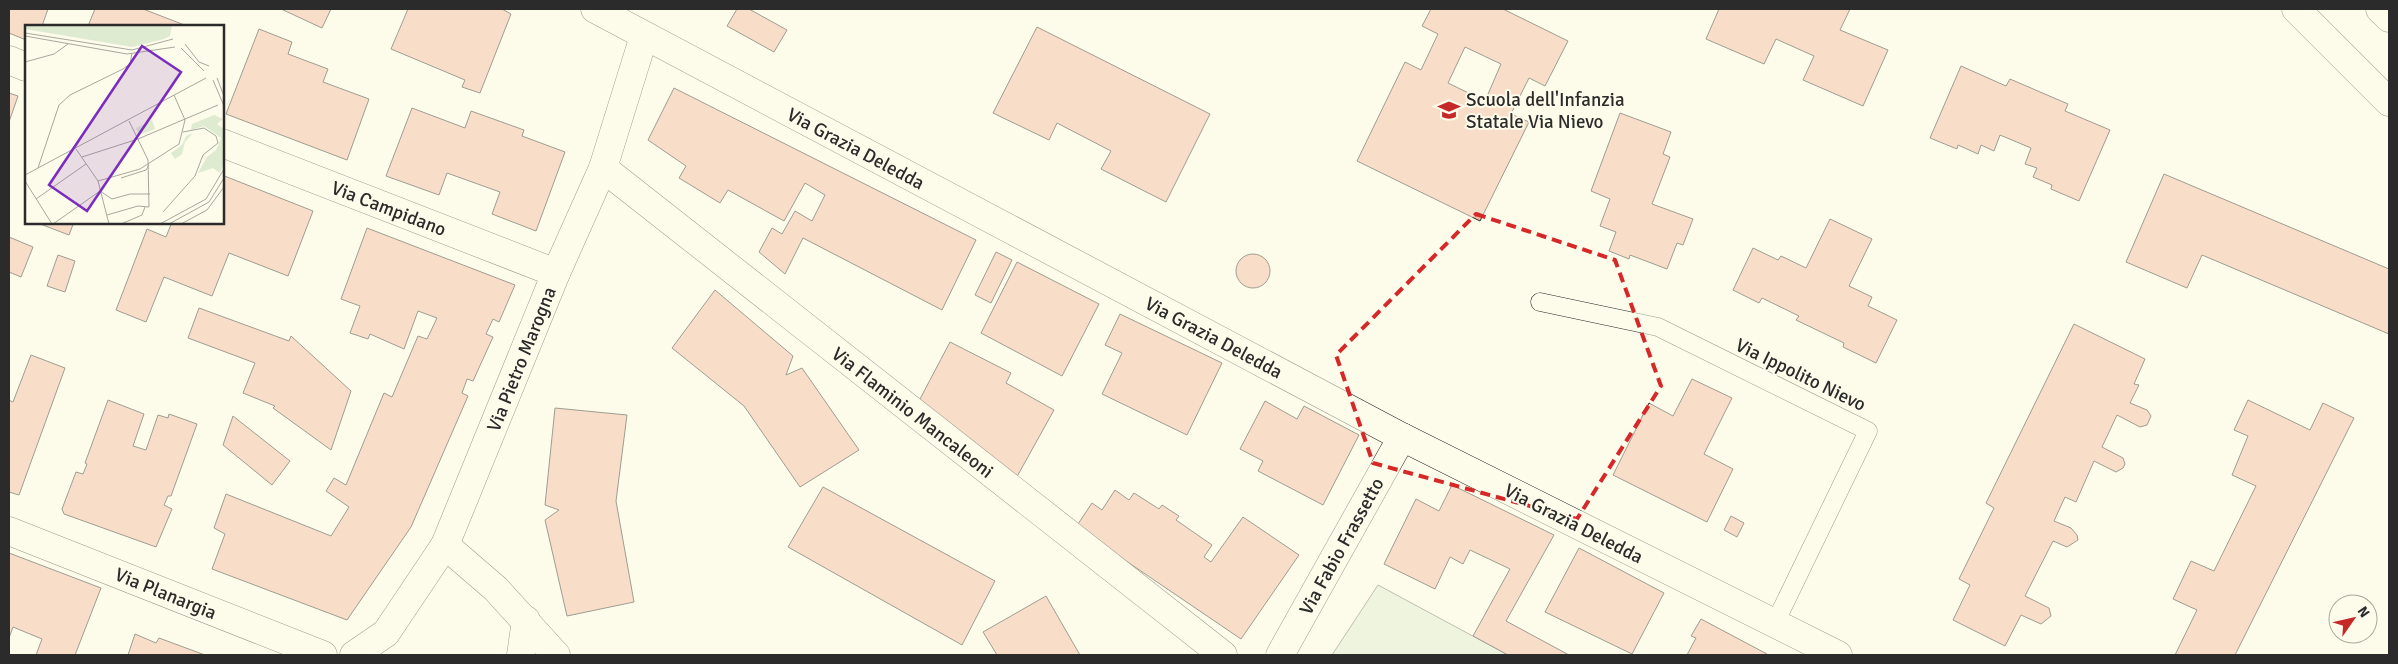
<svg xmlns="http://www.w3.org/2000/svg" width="2398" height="664" font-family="Signika,sans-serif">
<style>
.green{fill:#deebd1;stroke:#74746e}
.building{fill:#f2b8a0;stroke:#2b2b2b;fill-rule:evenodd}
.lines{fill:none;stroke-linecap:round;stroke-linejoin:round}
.service-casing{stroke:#2b2b2b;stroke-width:19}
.minor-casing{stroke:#2b2b2b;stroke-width:29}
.tertiary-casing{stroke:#2b2b2b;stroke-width:29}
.secondary-casing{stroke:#2b2b2b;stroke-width:29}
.service{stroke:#fdfbea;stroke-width:18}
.minor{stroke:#fdfbea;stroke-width:28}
.tertiary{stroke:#fdfbea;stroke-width:28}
.secondary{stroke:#fdfbea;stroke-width:28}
.marked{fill:none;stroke:#d62828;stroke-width:4;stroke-dasharray:10 6;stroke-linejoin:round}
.labels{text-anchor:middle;stroke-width:4;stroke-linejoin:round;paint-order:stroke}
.poi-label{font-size:19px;fill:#2b2b2b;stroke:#fdfbea;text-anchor:start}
.street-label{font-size:19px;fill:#2b2b2b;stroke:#fdfbea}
.inset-road{fill:none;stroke:#a9a89e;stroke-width:1}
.view{fill:#7b2cbf;fill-opacity:0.15;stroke:#7b2cbf;stroke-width:2.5}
.inset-edge{fill:none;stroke:#2b2b2b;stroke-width:2.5}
</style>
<rect width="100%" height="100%" fill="#fdfbea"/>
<!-- green -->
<path class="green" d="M 1378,585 L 1508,655 L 1332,655 Z"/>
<!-- building -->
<g class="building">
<path d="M 9,9 L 48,9 L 42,26 L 26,26 L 26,40 L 9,33 Z"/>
<path d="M 95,9 L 143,9 L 187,26 L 88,26 Z"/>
<path d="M 281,9 L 331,9 L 322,28 Z"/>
<path d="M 408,9 L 502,9 L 511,14 L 480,93 L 462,87 L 465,80 L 391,49 Z"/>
<path d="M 737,9 L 749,9 L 787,30 L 774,52 L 727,26 Z"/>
<path d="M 1431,9 L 1503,9 L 1568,41 L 1545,86 L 1529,78 L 1511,114 L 1529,122 L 1480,221 L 1357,161 L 1405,62 L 1421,70 L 1438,34 L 1422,26 ZM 1465,47 L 1501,64 L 1485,101 L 1448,83 Z"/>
<path d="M 1719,9 L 1850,9 L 1840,30 L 1888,50 L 1863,106 L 1803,80 L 1814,56 L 1776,39 L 1764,64 L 1706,39 Z"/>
<path d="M 1037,27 L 1210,114 L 1166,202 L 1101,169 L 1111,151 L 1057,123 L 1049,140 L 993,113 Z"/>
<path d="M 259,29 L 292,42 L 288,54 L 328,69 L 323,82 L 369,99 L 347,160 L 226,114 Z"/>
<path d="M 1961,66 L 2006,86 L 2010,79 L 2068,104 L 2065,111 L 2110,130 L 2079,201 L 2051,189 L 2052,185 L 2033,177 L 2037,168 L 2025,164 L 2031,148 L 2000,135 L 1994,151 L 1981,145 L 1978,154 L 1958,145 L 1957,149 L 1930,138 Z"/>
<path d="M 674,88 L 976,240 L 942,310 L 803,238 L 785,274 L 759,252 L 772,228 L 782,234 L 795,211 L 812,221 L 825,195 L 805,183 L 784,221 L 728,190 L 720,203 L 679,178 L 686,166 L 648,140 Z"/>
<path d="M 9,93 L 18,96 L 9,122 Z"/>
<path d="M 412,108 L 465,128 L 471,111 L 524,130 L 522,136 L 565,152 L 536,231 L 492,214 L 500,192 L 447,173 L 439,195 L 386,176 Z"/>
<path d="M 1620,113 L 1671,132 L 1663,154 L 1670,157 L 1652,204 L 1693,219 L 1683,245 L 1677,243 L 1667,269 L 1630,255 L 1629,259 L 1609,251 L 1616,232 L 1600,226 L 1610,199 L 1591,191 Z"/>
<path d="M 2164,174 L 2389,269 L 2389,334 L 2202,255 L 2187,288 L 2126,262 Z"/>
<path d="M 222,175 L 313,211 L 288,276 L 229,253 L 212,296 L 164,277 L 146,322 L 116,310 L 147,229 L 166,237 L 172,222 L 222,222 Z"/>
<path d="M 1830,219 L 1872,239 L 1849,286 L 1872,297 L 1868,306 L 1897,320 L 1876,363 L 1843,347 L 1844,343 L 1796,320 L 1799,316 L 1762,298 L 1759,303 L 1733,290 L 1753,248 L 1778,260 L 1781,256 L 1806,268 Z"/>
<path d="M 35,222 L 74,222 L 69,235 Z"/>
<path d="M 367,228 L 515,285 L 499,322 L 493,319 L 486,334 L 493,337 L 473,381 L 467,379 L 462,393 L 468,396 L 411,527 L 347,620 L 212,569 L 225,534 L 214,528 L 226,494 L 331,536 L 349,507 L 326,491 L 334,478 L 346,485 L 384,393 L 392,397 L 418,336 L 427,339 L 437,318 L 418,311 L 404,349 L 370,334 L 368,339 L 350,333 L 360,306 L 341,299 Z"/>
<path d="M 9,237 L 33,247 L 21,277 L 9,272 Z"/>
<path d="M 996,252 L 1012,260 L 991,303 L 975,295 Z"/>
<circle cx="1253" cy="271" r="17"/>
<path d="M 58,255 L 75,261 L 65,292 L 47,286 Z"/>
<path d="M 1017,262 L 1099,304 L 1062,376 L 981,333 Z"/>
<path d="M 715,290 L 793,356 L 786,375 L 802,368 L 859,450 L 800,487 L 744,406 L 672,348 Z"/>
<path d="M 199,308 L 289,341 L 291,336 L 351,391 L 331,450 L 273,408 L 275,406 L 243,393 L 255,363 L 188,338 Z"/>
<path d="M 1120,314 L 1222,363 L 1187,435 L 1102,394 L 1122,353 L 1105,345 Z"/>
<path d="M 2074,324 L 2145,359 L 2134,384 L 2139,385 L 2130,403 L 2147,410 L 2151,416 L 2147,425 L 2140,427 L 2117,415 L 2102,447 L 2123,458 L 2125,464 L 2123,468 L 2116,472 L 2094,461 L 2076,502 L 2065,497 L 2054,521 L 2071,528 L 2077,535 L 2078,540 L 2067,547 L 2053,541 L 2025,596 L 2049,608 L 2051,616 L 2041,624 L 2021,615 L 2005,646 L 1953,620 L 1970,585 L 1959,579 L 1994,508 L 1986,503 Z"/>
<path d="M 950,342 L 1011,373 L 1006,383 L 1054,410 L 1014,482 L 973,449 L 920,399 Z"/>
<path d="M 31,355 L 65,368 L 19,495 L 9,492 L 9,400 L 13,402 Z"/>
<path d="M 1692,379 L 1732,398 L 1704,454 L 1733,469 L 1707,522 L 1613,475 L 1649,403 L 1673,416 Z"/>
<path d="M 108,400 L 144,414 L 133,446 L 146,450 L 158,415 L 168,418 L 169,414 L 197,424 L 171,496 L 168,496 L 164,505 L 172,509 L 156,547 L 64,514 L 62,509 L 76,472 L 83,474 L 87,464 L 85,463 Z"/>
<path d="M 2248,400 L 2310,430 L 2323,403 L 2354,418 L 2235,655 L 2175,655 L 2197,610 L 2173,599 L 2191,561 L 2214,571 L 2256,486 L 2232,475 L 2248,436 L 2234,430 Z"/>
<path d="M 1265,401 L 1297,419 L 1304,406 L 1359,435 L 1323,505 L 1258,471 L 1263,461 L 1240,449 Z"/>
<path d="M 555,408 L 627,415 L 616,501 L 634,602 L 567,616 L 545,520 L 559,510 L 545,505 Z"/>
<path d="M 233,416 L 290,461 L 272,485 L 223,445 Z"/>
<path d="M 1452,485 L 1554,535 L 1506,621 L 1569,655 L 1508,655 L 1473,636 L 1510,569 L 1470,550 L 1463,564 L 1450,557 L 1435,589 L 1384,564 L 1416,499 L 1439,511 Z"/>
<path d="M 823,487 L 995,581 L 962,645 L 788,547 Z"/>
<path d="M 1115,490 L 1129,500 L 1134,493 L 1159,509 L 1162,505 L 1179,516 L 1176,520 L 1212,545 L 1204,557 L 1211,562 L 1243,517 L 1299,555 L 1241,639 L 1076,527 L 1092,503 L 1102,510 Z"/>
<path d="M 1731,516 L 1744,523 L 1737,537 L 1724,530 Z"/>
<path d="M 1579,548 L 1664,593 L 1632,654 L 1545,612 Z"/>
<path d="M 9,553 L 101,588 L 75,655 L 36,655 L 42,639 L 13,627 L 9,638 Z"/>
<path d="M 1046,596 L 1080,655 L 997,655 L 983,632 Z"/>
<path d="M 1701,619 L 1767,654 L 1766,655 L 1687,655 L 1696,638 L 1691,636 Z"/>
<path d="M 135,634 L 156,643 L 159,638 L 205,655 L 128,655 Z"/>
</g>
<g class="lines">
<!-- service casing -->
<g class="service-casing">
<path id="service" d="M 1540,302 L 1658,327 L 1868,431 L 1775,623"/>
</g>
<!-- minor casing -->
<g class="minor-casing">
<g id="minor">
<path d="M 9,60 L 26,67"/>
<path d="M 222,143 L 556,273"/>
<path d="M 603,168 L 1223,655"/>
<path d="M 9,531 L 323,655"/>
<path d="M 445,545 L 496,589 L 556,655"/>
<path d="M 354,655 L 386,633 L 445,545 L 556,273 L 603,168 L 644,36"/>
<path d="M 521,655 L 526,620"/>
<path d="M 1280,655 L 1402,437"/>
</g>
</g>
<!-- tertiary casing -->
<g class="tertiary-casing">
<path id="tertiary" d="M 595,9 L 1402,437 L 1838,655"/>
</g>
<!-- secondary casing -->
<g class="secondary-casing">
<g id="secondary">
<path d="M 2296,9 L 2389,102"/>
<path d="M 2380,9 L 2389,18"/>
</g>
</g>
<!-- service -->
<use href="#service" class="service"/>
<!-- minor -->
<use href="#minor" class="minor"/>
<!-- tertiary -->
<use href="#tertiary" class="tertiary"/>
<!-- secondary -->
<use href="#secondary" class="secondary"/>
</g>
<!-- marked area -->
<path d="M0 0H2398V664H0ZM 1476,214 L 1615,260 L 1661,386 L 1577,519 L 1373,463 L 1336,355 Z" fill="#fdfbea" fill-opacity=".55" fill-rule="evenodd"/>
<path class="marked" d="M 1476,214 L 1615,260 L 1661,386 L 1577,519 L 1373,463 L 1336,355 Z"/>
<!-- icons -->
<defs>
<g id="school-bare" transform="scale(1.725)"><path d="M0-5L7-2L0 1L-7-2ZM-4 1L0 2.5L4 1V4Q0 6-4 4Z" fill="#c62828" stroke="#fdfbea" stroke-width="2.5" paint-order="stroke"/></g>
</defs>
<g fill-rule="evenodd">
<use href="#school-bare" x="1449" y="110"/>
</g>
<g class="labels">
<!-- poi labels -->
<g class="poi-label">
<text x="1466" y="106">Scuola dell'Infanzia<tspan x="1466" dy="22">Statale Via Nievo</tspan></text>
</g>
<!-- street labels -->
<g class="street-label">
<text transform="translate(856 148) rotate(28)" y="7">Via Grazia Deledda</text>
<text transform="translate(389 208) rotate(21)" y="7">Via Campidano</text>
<text transform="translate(1214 337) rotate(28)" y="7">Via Grazia Deledda</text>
<text transform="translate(521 359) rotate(-68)" y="7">Via Pietro Marogna</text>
<text transform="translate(1801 374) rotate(26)" y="7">Via Ippolito Nievo</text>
<text transform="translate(913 412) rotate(38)" y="7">Via Flaminio Mancaleoni</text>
<text transform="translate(1574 523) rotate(27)" y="7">Via Grazia Deledda</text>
<text transform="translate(1341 546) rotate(-61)" y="7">Via Fabio Frassetto</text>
<text transform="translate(166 593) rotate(22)" y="7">Via Planargia</text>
</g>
</g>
<!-- overview -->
<g transform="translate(25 25)">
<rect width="199" height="199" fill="#fdfbea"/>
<path d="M 0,0 L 147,0 L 145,11 L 139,14 L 107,22 L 0,4 ZM 189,90 L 198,94 L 192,99 L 199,104 L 199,138 L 195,148 L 188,143 L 173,148 L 182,132 L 191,125 L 196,113 L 179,101 L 166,105 L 167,99 ZM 127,95 L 130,104 L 114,110 L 111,103 ZM 168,108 L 160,117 L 157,129 L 150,134 L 146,128 L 157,120 L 161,111 Z" fill="#deebd1"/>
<path class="inset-road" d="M 0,8 L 107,25 L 148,14M 0,11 L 102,29 L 150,22M 160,19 L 174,37 L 184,41M 156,23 L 179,46M 0,37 L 29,29 L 43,19M 192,53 L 199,71M 188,55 L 199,81M 104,96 L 123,135 L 124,182M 51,124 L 73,156 L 84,199M 57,132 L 113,114 L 193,80M 13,143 L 34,80 L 45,70 L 98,44 L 105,39 L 107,28M 0,150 L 181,53M 96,153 L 121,145 L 124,140M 0,156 L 27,199M 73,156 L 115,144 L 154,119 L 160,95 L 149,70M 11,174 L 61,139M 138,187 L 170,151 L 178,130 L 193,118 L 191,111 L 179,103 L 158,107M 82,190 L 113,181 L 124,182M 28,199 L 75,166 L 87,174 L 105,169 L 125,169M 96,199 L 117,190 L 120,182M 135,199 L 181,174 L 199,144M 144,199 L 184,177 L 199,153M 156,199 L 182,185 L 199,162"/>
<path class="view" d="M 117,21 L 156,47 L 62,186 L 24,160 Z"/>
<rect width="199" height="199" class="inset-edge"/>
</g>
<!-- border -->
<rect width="2398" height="664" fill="none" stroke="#2b2b2b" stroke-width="20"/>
<!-- north arrow -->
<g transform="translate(2353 619) rotate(56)"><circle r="24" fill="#fdfbea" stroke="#a9a89e"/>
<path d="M0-4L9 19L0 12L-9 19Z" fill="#c62828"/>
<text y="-8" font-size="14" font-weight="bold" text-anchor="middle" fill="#2b2b2b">N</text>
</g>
</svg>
